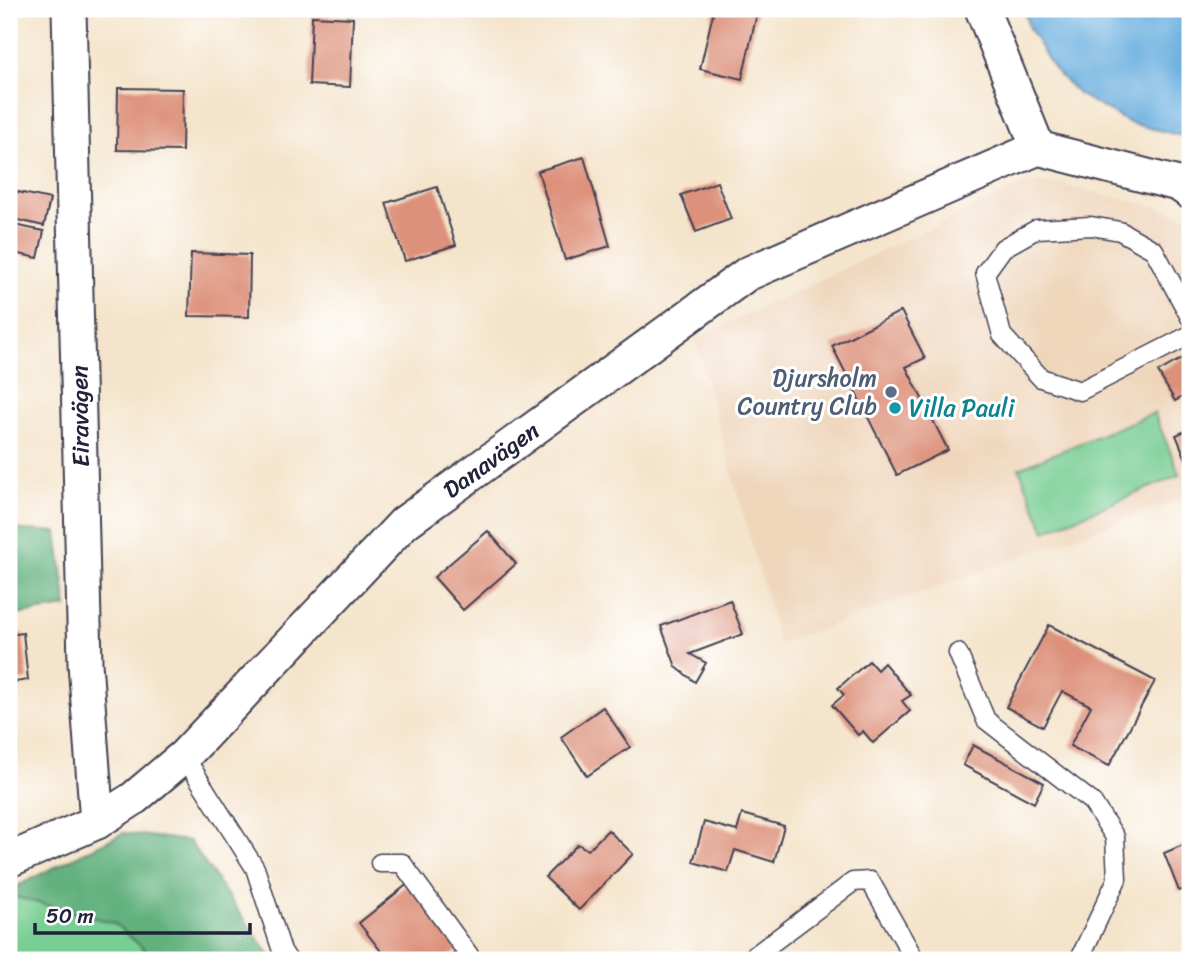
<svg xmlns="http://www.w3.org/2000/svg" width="1199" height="969" font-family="Sriracha,sans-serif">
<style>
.built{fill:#efd6bb}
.green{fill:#78ce93;stroke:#4d7867;stroke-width:2}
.forest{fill:#62b17d;stroke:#426a5c;stroke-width:2}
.water{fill:#68adde;stroke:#45688c;stroke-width:2}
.building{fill:#dd917a}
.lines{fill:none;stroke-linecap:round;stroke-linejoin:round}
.service-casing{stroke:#423f51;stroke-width:21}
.minor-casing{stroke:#423f51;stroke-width:37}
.service{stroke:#fff;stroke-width:18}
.minor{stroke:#fff;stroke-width:33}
.service-dot{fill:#5c6f8a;stroke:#fff;stroke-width:2.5}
.culture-dot{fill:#0f9aa8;stroke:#fff;stroke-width:2.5}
.labels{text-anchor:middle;stroke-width:6;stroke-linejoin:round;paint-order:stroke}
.service-label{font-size:24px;fill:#4e5e75;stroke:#fff;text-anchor:end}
.culture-label{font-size:24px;fill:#0d838f;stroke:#fff;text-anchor:start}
.street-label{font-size:24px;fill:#22223b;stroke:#fff}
</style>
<rect width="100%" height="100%" fill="#fff"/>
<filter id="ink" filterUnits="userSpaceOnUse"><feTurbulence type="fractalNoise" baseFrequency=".0143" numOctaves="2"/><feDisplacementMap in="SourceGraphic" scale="14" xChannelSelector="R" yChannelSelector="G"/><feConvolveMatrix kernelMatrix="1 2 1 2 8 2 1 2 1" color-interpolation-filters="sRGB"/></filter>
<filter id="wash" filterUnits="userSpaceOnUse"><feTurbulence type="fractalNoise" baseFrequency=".00686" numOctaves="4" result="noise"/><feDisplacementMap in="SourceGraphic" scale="28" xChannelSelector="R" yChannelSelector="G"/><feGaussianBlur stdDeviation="1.57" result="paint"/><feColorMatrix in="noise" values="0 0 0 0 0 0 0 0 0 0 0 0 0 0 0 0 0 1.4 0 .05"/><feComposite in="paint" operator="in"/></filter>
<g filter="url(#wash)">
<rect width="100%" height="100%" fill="#f4e4cb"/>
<!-- built -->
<path class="built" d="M 1028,182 L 1058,184 L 1170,210 L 1190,218 L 1190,496 L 779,644 L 695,339 Z"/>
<!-- green -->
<g class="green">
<path d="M 1154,413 L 1180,475 L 1045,531 L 1019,468 Z"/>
<path d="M 9,895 L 114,923 L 157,960 L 9,960 Z"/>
</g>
<!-- forest -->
<g class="forest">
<path d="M 9,529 L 57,532 L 67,607 L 9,616 Z"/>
<path d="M 123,833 L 189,841 L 273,960 L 157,960 L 114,923 L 9,895 L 9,890 Z"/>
</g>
<!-- water -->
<path class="water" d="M 1024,9 L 1190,9 L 1190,138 L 1130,123 L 1078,94 L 1053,68 L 1029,28 Z"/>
<g id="blocks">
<!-- building -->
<g class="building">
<path d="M 714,9 L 758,9 L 742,79 L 700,69 Z"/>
<path d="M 312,16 L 353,18 L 350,87 L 309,85 Z"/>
<path d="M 118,88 L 183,89 L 182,151 L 117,150 Z"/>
<path d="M 584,157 L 610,246 L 565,260 L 538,171 Z"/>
<path d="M 717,182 L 731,219 L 696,232 L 681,195 Z"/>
<path d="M 437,187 L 456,245 L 405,261 L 386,203 Z"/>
<path d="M 9,190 L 50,199 L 44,226 L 9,218 Z"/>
<path d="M 9,224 L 44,231 L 38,258 L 9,252 Z"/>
<path d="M 191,253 L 250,255 L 249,317 L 189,316 Z"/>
<path d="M 901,311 L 925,358 L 906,367 L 948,450 L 897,475 L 832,346 Z"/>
<path d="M 1190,354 L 1190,392 L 1175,401 L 1158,372 Z"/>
<path d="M 1190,429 L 1190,469 L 1176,435 Z"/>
<path d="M 488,531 L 516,564 L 463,610 L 434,577 Z"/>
<path d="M 730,600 L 743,634 L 690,654 L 706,663 L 695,682 L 676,667 L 661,626 Z"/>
<path d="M 1049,625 L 1155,681 L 1109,766 L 1070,746 L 1091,706 L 1062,691 L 1043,727 L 1006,707 Z"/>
<path d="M 23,633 L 28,680 L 9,683 L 9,635 Z"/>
<path d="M 869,661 L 877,670 L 884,663 L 911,695 L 902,701 L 910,711 L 873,743 L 863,731 L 858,735 L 832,705 L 844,695 L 838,688 Z"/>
<path d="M 603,707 L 630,747 L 587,776 L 561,737 Z"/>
<path d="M 973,745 L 1044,783 L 1034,803 L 963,765 Z"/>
<path d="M 742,814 L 784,826 L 774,862 L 735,850 L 728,872 L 693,862 L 704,822 L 737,831 Z"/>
<path d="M 608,830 L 633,854 L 579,910 L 545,877 L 578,844 L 588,850 Z"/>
<path d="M 1190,842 L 1190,887 L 1179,891 L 1164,853 Z"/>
<path d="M 409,883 L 460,949 L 445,960 L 388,960 L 359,923 Z"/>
</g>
</g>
</g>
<g filter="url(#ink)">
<use href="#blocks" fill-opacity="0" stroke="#423f51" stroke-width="2"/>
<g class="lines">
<!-- service casing -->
<g class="service-casing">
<g id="service">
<path d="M 1190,317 L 1154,250 L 1120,231 L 1091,226 L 1037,229 L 1003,248 L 985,273 L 1002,335 L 1041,378 L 1080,391 L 1190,335"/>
<path d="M 958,653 L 986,720 L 1092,802 L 1115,837 L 1117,879 L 1079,960"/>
<path d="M 184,756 L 255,868 L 282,951 L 288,960"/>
<path d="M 380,863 L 402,863 L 469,955 L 470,960"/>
<path d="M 749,960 L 853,882 L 870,881 L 915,960"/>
</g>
</g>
<!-- minor casing -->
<g class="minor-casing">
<g id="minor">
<path d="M 69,9 L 85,663 L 97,822"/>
<path d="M 982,9 L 1038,148 L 1178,184 L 1190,192"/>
<path d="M 9,860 L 97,822 L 133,799 L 184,756 L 404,523 L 747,274 L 1038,148"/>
</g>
</g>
<!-- service -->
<use href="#service" class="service"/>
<!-- minor -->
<use href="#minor" class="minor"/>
</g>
</g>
<!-- markers -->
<circle class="service-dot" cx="891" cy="392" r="7"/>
<circle class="culture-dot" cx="895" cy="408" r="7"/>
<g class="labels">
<!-- service labels -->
<g class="service-label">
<text x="877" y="386">Djursholm<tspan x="877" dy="28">Country Club</tspan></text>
</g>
<!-- culture labels -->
<g class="culture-label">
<text x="909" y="416">Villa Pauli</text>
</g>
<!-- street labels -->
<g class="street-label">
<text transform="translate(80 416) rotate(-91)" y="8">Eiravägen</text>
<text transform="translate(491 460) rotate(-36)" y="8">Danavägen</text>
</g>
</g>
<!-- margin -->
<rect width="1199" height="969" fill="none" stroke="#fff" stroke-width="35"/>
<!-- scale -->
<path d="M35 923v10h215v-10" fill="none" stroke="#22223b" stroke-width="3.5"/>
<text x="46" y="923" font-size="21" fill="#22223b" stroke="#ffffff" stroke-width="5" paint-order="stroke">50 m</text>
</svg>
